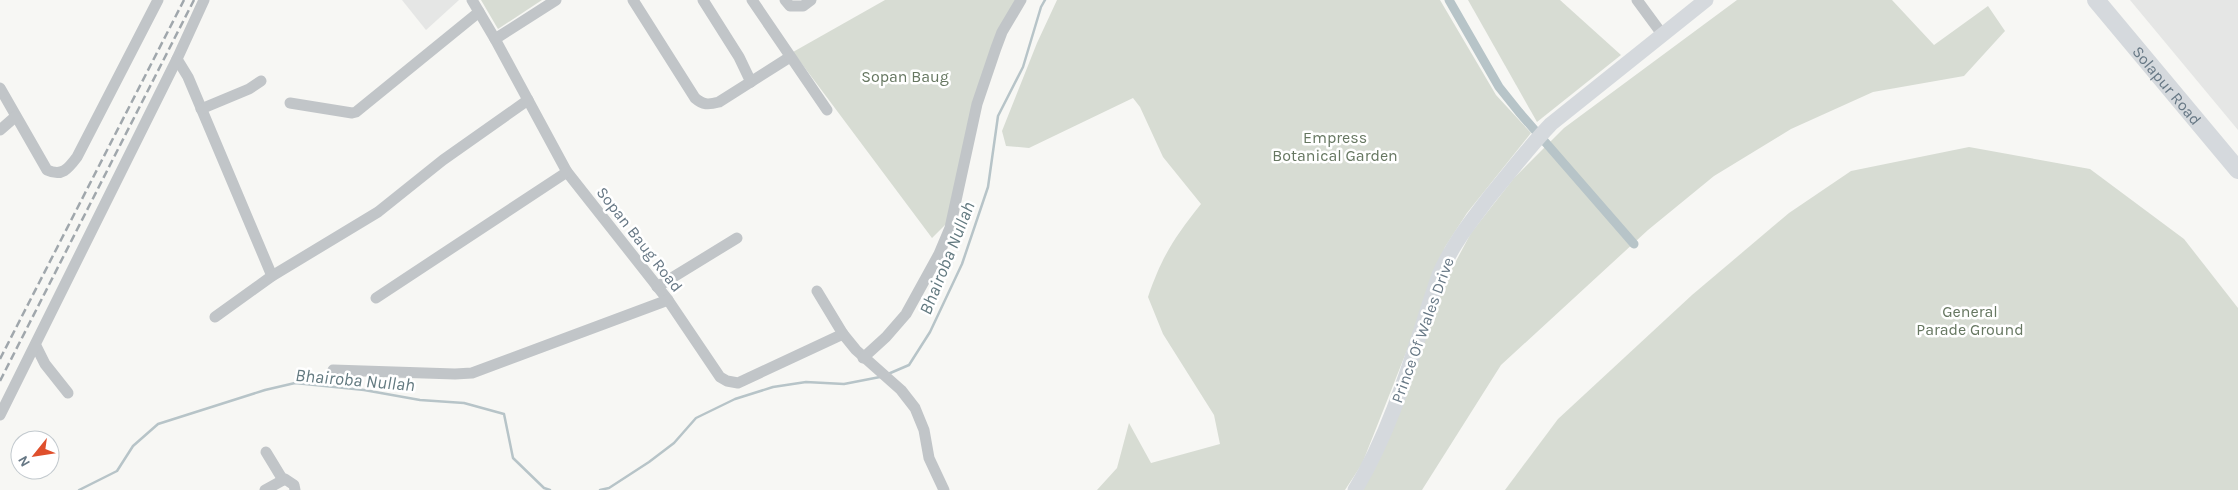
<svg xmlns="http://www.w3.org/2000/svg" width="2238" height="490" font-family="Karla,sans-serif">
<style>
.built{fill:#e5e6e5}
.green{fill:#d7dcd3}
.lines{fill:none;stroke-linecap:round;stroke-linejoin:round}
.stream{stroke:#b7c4c8;stroke-width:2.5}
.canal{stroke:#b7c4c8;stroke-width:9}
.minor{stroke:#c1c5c8;stroke-width:11}
.major{stroke:#d5d9dd;stroke-width:15}
.highway{stroke:#d5d9dd;stroke-width:18}
.rail{stroke:#a0a7ac;stroke-width:2.5;stroke-dasharray:8 4;stroke-linecap:butt}
.labels{text-anchor:middle;stroke-width:5;stroke-linejoin:round;paint-order:stroke}
.park-label{font-size:16px;fill:#667761;stroke:#fff}
.street-label{font-size:16px;fill:#677885;stroke:#fff}
.water-label{font-size:18px;font-style:italic;fill:#637a80;stroke:#fff}
</style>
<rect width="100%" height="100%" fill="#f7f7f4"/>
<!-- built -->
<g class="built">
<path d="M 402,0 L 459,0 L 426,30 Z"/>
<path d="M 2131,0 L 2238,0 L 2238,130 L 2130,0 Z"/>
</g>
<!-- green -->
<g class="green">
<path d="M 481,0 L 542,0 L 498,29 Z"/>
<path d="M 885,0 L 1019,0 L 999,35 L 947,223 L 932,238 L 793,52 Z"/>
<path d="M 1057,0 L 1440,0 L 1496,95 L 1531,133 L 1467,213 L 1445,247 L 1411,340 L 1362,464 L 1345,490 L 1097,490 L 1117,468 L 1129,423 L 1151,463 L 1220,444 L 1214,415 L 1163,334 L 1148,297 C 1162,256 1174,238 1201,204 L 1163,157 L 1140,107 L 1133,98 L 1029,148 L 1006,146 L 1002,131 L 1037,43 Z"/>
<path d="M 1468,0 L 1560,0 L 1621,55 L 1537,122 Z"/>
<path d="M 1737,0 L 1892,0 L 1934,45 L 1988,6 L 2005,31 L 1964,76 L 1873,92 L 1791,129 L 1714,176 L 1648,230 L 1501,365 L 1422,490 L 1363,490 L 1448,276 L 1471,233 L 1514,178 L 1564,128 Z"/>
<path d="M 1969,147 L 2090,169 L 2184,239 L 2238,308 L 2238,490 L 1505,490 L 1558,419 L 1692,295 L 1789,213 L 1851,171 Z"/>
</g>
<g class="lines">
<!-- stream -->
<g class="stream">
<path d="M 888,374 L 909,365 L 930,332 L 962,264 L 988,187 L 998,116 L 1023,67 L 1041,7 L 1045,0"/>
<path d="M 79,490 L 117,471 L 133,446 L 158,424 L 265,390 L 295,383 L 364,390 L 420,400 L 464,403 L 504,414 L 513,458 L 544,488 L 550,490"/>
<path d="M 600,490 L 609,488 L 649,462 L 674,443 L 696,418 L 735,399 L 773,387 L 806,382 L 844,384 L 880,377"/>
</g>
<!-- canal -->
<path class="canal" d="M 1449,0 L 1499,87 L 1519,112 L 1634,244"/>
<!-- minor -->
<g class="minor">
<path d="M 204,0 L 177,59 L 188,77 L 272,276"/>
<path d="M 472,0 L 495,39 L 567,172 L 668,300 L 720,377 L 727,381 L 738,383 L 843,334"/>
<path d="M 633,0 L 695,98 C 703,105 708,105 719,102 L 790,57"/>
<path d="M 703,0 L 739,57 L 751,82"/>
<path d="M 752,0 L 827,110"/>
<path d="M 785,0 L 790,6 L 803,6 L 811,0"/>
<path d="M 1637,0 L 1662,34"/>
<path d="M 495,39 L 556,0"/>
<path d="M 0,88 L 47,170 C 62,177 68,169 77,157 L 158,0"/>
<path d="M 290,103 L 352,113 L 356,112 L 479,12"/>
<path d="M 201,109 L 249,89 L 261,81"/>
<path d="M 0,130 L 15,117"/>
<path d="M 657,287 L 737,238"/>
<path d="M 817,291 L 843,334 L 856,350 L 901,390 L 915,408 L 924,430 L 929,458 L 944,490"/>
<path d="M 376,298 L 567,172"/>
<path d="M 215,317 L 272,276 L 378,212 L 443,160 L 528,100"/>
<path d="M 36,346 L 45,364 L 68,393"/>
<path d="M 863,358 L 886,337 L 906,314 L 939,254 L 950,228 L 977,104 L 996,48 L 1002,32 L 1021,0"/>
<path d="M 333,370 L 455,374 L 472,373 L 668,300"/>
<path d="M 0,415 L 177,59"/>
<path d="M 266,452 L 283,480"/>
<path d="M 265,490 L 285,479 L 294,485 L 295,490"/>
</g>
<!-- major -->
<path class="major" d="M 1355,490 C 1395,424 1414,348 1439,275 C 1452,245 1471,221 1491,195 C 1511,171 1529,147 1551,124 L 1706,0"/>
<!-- highway -->
<path class="highway" id="s1" d="M 2096,0 L 2238,170"/>
<!-- rail -->
<g class="rail">
<path d="M 0,359 L 184,0"/>
<path d="M 0,381 L 194,0"/>
</g>
</g>
<g class="labels">
<!-- park labels -->
<g class="park-label">
<text x="905" y="82">Sopan Baug</text>
<text x="1335" y="143">Empress<tspan x="1335" dy="18">Botanical Garden</tspan></text>
<text x="1970" y="317">General<tspan x="1970" dy="18">Parade Ground</tspan></text>
</g>
<!-- street labels -->
<g class="street-label">
<text dy="6" stroke="none"><textPath href="#s1" startOffset="111">Solapur Road</textPath></text>
<text transform="translate(640 239) rotate(52)" y="6">Sopan Baug Road</text>
<text transform="translate(1422 330) rotate(-70)" y="6">Prince Of Wales Drive</text>
</g>
<!-- water labels -->
<g class="water-label">
<text transform="translate(947 258) rotate(-68)" y="6">Bhairoba Nullah</text>
<text transform="translate(355 380) rotate(5)" y="6">Bhairoba Nullah</text>
</g>
</g>
<!-- north arrow -->
<g transform="translate(35 455) rotate(240)"><circle r="24" fill="#ffffff" stroke="#c2c9ce"/>
<path d="M0-4L9 19L0 12L-9 19Z" fill="#df4f2c"/>
<text y="-8" font-size="14" font-weight="bold" text-anchor="middle" fill="#677885">N</text>
</g>
</svg>
